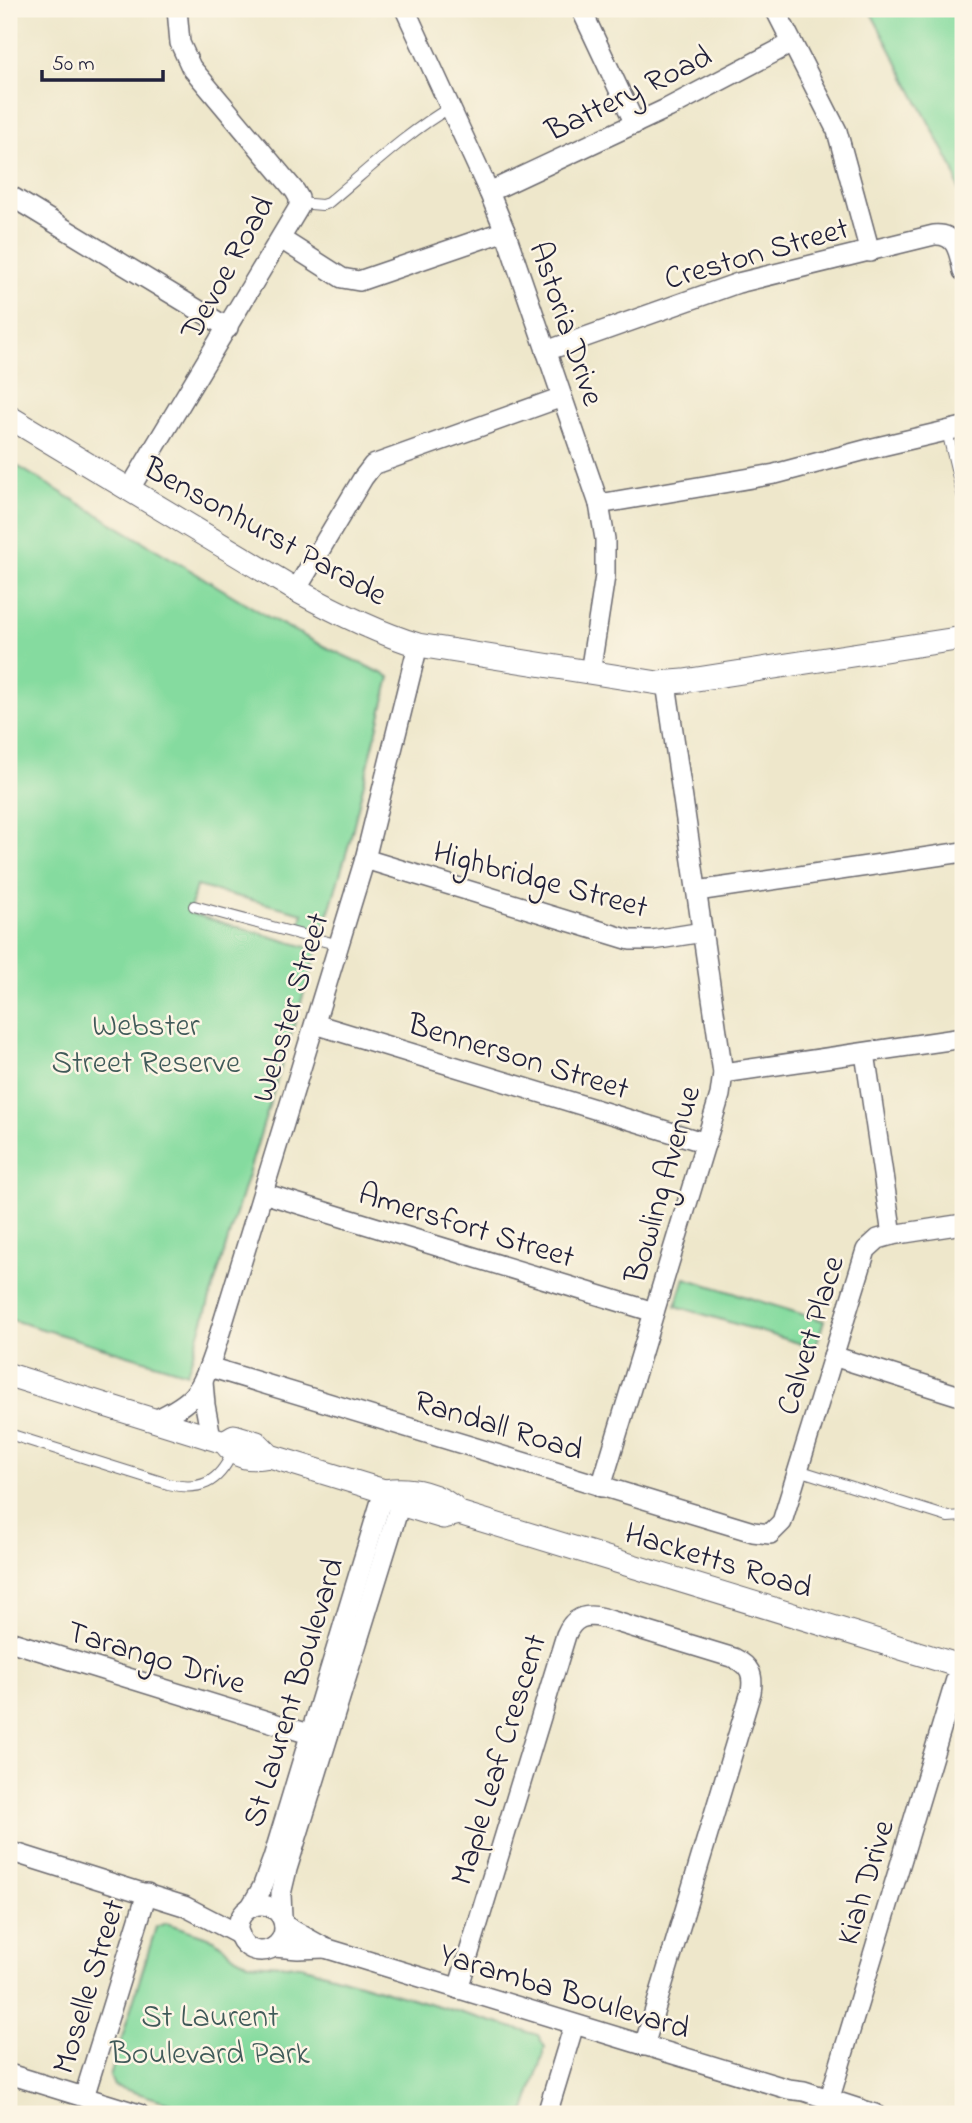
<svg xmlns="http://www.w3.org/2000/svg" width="972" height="2123" font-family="'Indie Flower',sans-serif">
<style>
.green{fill:#85db9f;stroke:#547e6d;stroke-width:2}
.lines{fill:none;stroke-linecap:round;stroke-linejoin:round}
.service-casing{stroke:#69676d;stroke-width:12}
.minor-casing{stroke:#69676d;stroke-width:22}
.tertiary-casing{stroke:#69676d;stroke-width:25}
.service{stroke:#fff;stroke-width:10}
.minor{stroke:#fff;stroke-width:19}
.tertiary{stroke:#fff;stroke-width:23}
.labels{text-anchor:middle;stroke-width:5;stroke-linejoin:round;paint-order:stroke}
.street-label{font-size:32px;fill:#22223b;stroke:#fcf5e5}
.park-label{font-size:32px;fill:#405a59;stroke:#fcf5e5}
</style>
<rect width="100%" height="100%" fill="#fcf5e5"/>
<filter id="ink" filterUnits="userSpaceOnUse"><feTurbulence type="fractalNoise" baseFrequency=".0143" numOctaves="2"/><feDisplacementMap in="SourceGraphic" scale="14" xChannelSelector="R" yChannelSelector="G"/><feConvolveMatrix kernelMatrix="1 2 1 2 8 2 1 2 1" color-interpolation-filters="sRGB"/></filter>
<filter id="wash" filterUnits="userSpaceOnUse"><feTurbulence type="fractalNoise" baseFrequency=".00686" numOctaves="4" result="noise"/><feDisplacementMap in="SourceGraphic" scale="28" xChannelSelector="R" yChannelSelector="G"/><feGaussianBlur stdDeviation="1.57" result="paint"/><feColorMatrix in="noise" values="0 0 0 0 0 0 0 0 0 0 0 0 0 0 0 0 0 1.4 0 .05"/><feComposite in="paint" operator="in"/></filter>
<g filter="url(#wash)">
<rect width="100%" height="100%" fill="#eee7cb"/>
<!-- green -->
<g class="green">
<path d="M 869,9 L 963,9 L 963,227 L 961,198 L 953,168 Z"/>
<path d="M 9,461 L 270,618 L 317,643 L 390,677 L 349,844 L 323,932 L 300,926 L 303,913 L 196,886 L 189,913 L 317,950 L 187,1373 L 9,1319 Z"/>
<path d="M 685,1278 L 824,1321 L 815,1348 L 676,1306 Z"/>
<path d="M 166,1923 L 214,1939 L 236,1957 L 248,1963 L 301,1966 L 538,2035 L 545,2047 L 524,2114 L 206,2114 L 114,2086 L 110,2076 L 156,1927 Z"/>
</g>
</g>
<g filter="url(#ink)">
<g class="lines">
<!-- service casing -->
<g class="service-casing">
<g id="service">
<path d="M 299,203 L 322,205 L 328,203 C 368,170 406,133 451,107"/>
<path d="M 947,431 L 963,498"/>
<path d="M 194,906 L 339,945"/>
<path d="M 9,1434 L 168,1484 C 200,1491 218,1484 232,1453"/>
<path d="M 798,1470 L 948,1517 L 963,1516"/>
</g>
</g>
<!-- minor casing -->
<g class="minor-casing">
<g id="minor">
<path d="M 405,9 L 489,192 L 505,231 L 599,504 L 605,539 L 605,576 L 590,673"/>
<path d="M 581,9 L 635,124"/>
<path d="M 775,9 L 837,131 L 870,252"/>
<path d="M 489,192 L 668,108 L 792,43"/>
<path d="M 9,195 L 228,328"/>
<path d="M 281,239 L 342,278 L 359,281 L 505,231"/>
<path d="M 546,351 L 738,283 L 934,235 C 957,233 959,253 963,271"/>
<path d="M 129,490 L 299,207 L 299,198 L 295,191 L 191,67 L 180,43 L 177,9"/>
<path d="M 599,504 L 775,474 L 869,449 L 963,427"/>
<path d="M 296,590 L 363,478 L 373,465 L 562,397"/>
<path d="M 365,859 L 630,940 L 653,940 L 703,932"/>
<path d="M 697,891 L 963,852"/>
<path d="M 315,1024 L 706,1143"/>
<path d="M 865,1053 L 892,1235"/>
<path d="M 723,1073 L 963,1038"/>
<path d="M 263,1193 L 654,1312"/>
<path d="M 833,1356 L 963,1397"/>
<path d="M 209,1367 L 753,1532 L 770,1534 L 782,1522 L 866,1250 L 878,1239 L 892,1235 L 963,1224"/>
<path d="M 203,1382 L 205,1405 L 211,1437"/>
<path d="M 155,1420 C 195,1401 200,1393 214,1352 L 365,859 L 418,645"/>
<path d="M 601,1487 L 720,1095 L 723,1073 L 666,683"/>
<path d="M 9,1641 L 322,1738"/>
<path d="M 9,1851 L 184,1906 L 240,1935"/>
<circle cx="261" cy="1928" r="23"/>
<path d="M 250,1908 L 262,1888 L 273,1858 L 384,1491"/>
<path d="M 282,1917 L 281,1894 L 287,1869 L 400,1504"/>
<path d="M 284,1925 L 325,1948 L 788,2089 L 804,2091 L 875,2114"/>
<path d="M 274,1947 L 298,1949 L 325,1948"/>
<path d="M 458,1989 L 566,1635 C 573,1618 585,1613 603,1618 L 734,1658 C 750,1666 754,1675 751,1692 L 644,2046"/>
<path d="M 9,2074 L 139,2114"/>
<path d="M 84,2097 L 147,1893"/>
<path d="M 547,2114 L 574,2025"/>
<path d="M 825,2114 L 960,1666"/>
</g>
</g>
<!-- tertiary casing -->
<g class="tertiary-casing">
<g id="tertiary">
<path d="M 9,417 L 296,590 C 334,611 375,632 418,645 L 658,683 L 684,681 L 963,638"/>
<path d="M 9,1375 L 224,1442 C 237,1459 250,1460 270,1456"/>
<path d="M 224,1442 L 234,1436 L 257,1443 L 270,1456 L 384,1491 L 400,1504 L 443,1517 L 459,1513"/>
<path d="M 384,1491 C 410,1487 441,1493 459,1513 L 960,1666 L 963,1665"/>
</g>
</g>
<!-- service -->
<use href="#service" class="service"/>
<!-- minor -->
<use href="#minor" class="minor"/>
<!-- tertiary -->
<use href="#tertiary" class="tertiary"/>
</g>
</g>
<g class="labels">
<!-- street labels -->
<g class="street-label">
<text transform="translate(628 92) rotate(-26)" y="11">Battery Road</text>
<text transform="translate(756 252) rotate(-16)" y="11">Creston Street</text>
<text transform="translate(226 267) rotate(-61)" y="11">Devoe Road</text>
<text transform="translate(568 323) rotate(71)" y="11">Astoria Drive</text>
<text transform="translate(266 530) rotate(29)" y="11">Bensonhurst Parade</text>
<text transform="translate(541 878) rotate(15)" y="11">Highbridge Street</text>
<text transform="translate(289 1007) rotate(-73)" y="11">Webster Street</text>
<text transform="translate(519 1055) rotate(17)" y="11">Bennerson Street</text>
<text transform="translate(661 1184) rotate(-74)" y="11">Bowling Avenue</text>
<text transform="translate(467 1224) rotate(17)" y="11">Amersfort Street</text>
<text transform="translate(809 1335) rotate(-73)" y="11">Calvert Place</text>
<text transform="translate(499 1424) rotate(17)" y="11">Randall Road</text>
<text transform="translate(719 1559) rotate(17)" y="11">Hacketts Road</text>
<text transform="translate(157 1656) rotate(17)" y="11">Tarango Drive</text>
<text transform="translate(292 1692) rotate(-73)" y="11">St Laurent Boulevard</text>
<text transform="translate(497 1759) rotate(-73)" y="11">Maple Leaf Crescent</text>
<text transform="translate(864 1882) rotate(-73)" y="11">Kiah Drive</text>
<text transform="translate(87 1986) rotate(-73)" y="11">Moselle Street</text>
<text transform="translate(565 1990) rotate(17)" y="11">Yaramba Boulevard</text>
</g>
<!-- park labels -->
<g class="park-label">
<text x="146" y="1035">Webster<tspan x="146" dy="37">Street Reserve</tspan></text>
<text x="210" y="2026">St Laurent<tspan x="210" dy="37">Boulevard Park</tspan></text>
</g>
</g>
<!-- margin -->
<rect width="972" height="2123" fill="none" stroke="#fcf5e5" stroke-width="35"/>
<!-- scale -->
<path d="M42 70v10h121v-10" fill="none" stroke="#22223b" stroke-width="3.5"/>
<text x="52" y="70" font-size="21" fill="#22223b" stroke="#fcf5e5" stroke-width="5" paint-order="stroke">50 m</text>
</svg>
